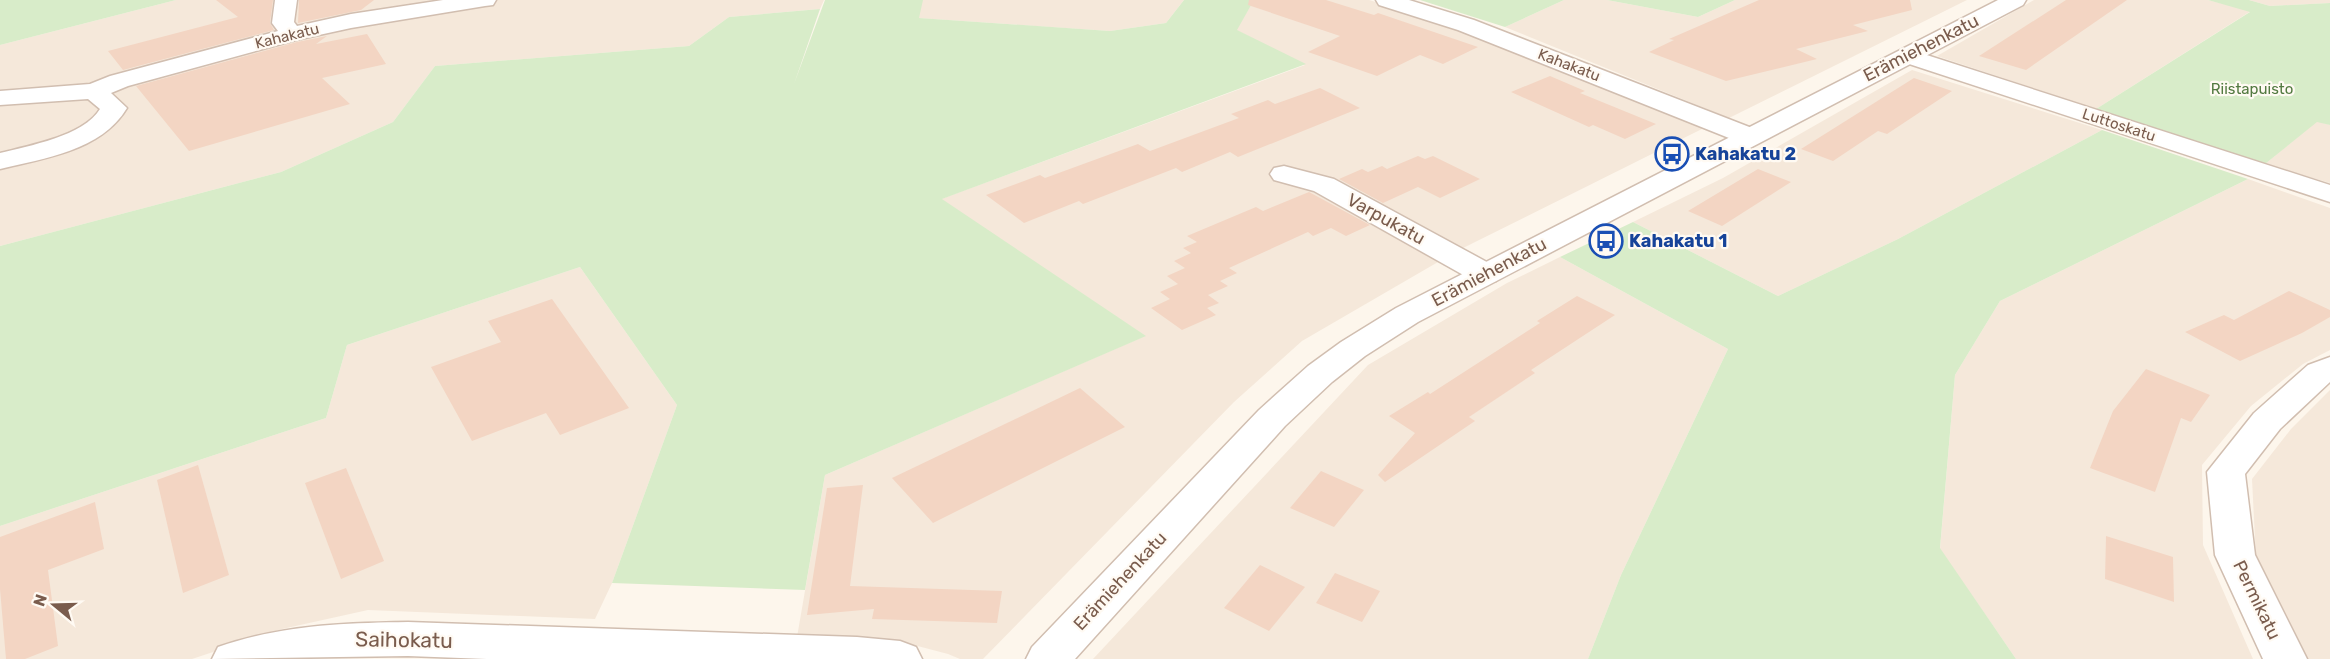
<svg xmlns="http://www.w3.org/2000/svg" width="2330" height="659" font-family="Rubik,sans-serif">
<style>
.residential{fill:#f5e8da}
.green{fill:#d8ecc9}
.building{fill:#f3d5c3}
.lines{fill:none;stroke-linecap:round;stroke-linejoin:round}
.minor-casing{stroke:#d1beb0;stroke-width:3}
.tertiary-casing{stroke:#d1beb0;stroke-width:3}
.minor{fill:#fff;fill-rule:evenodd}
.tertiary{fill:#fff;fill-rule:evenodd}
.labels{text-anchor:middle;stroke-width:4.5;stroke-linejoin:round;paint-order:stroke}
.far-street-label{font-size:15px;fill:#7a5c4d;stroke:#fffaf3}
.far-park-label{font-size:15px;fill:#537a41;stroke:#fffaf3}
.street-label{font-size:18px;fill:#7a5c4d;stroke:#fffaf3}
.transit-label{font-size:18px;font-weight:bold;fill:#164399;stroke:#fffaf3;text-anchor:start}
.near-street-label{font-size:21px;fill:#7a5c4d;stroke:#fffaf3}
</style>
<rect width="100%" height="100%" fill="#fdf6ec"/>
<!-- residential -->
<g class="residential">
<path d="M 176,0 L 824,0 L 820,9 L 729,17 L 689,46 L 435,66 L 393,122 L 281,172 L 0,246 L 0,45 Z"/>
<path d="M 922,0 L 1184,0 L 1166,23 L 1110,31 L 918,18 Z"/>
<path d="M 1254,0 L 1369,0 L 1453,25 L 1708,126 L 1457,251 L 1302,341 L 1234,402 L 983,659 L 960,659 L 948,654 L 910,644 L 796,643 L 825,475 L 1145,336 L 941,199 L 1305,65 L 1236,30 Z"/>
<path d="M 1564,0 L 1607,0 L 1698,17 L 1735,0 L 1967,0 L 1729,118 L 1505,27 Z"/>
<path d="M 2034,0 L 2208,0 L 2251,11 L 2096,109 L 1937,56 Z"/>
<path d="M 2249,0 L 2330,0 L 2330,3 L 2270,6 Z"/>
<path d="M 1912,70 L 2102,130 L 1898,239 L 1778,296 L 1633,222 L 1723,178 Z"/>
<path d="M 2317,121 L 2330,125 L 2330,183 L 2265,164 Z"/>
<path d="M 2248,179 L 2330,208 L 2330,350 L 2303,364 L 2251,406 L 2202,465 L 2203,545 L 2253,659 L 2016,659 L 1940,549 L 1955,375 L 2000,301 Z"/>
<path d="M 1560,257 L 1728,349 L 1621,575 L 1588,659 L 1093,659 L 1368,365 L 1507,283 Z"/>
<path d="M 580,267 L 677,405 L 612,583 L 595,619 L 368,610 L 282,629 L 192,659 L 0,659 L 0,526 L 326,418 L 347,345 Z"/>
<path d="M 2330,390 L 2330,659 L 2305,659 L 2256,559 L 2252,479 L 2291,429 Z"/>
</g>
<!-- green -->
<g class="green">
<path d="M 0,0 L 176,0 L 0,45 Z"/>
<path d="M 825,0 L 923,0 L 919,18 L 1110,31 L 1166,23 L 1184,0 L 1254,0 L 1237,30 L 1306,64 L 942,199 L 1146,336 L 825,475 L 805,590 L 612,583 L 677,405 L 580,267 L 347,345 L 326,418 L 0,526 L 0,246 L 281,172 L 393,122 L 435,66 L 689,46 L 729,17 L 820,9 L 794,84 Z"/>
<path d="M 1420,0 L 1564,0 L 1505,27 Z"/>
<path d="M 1607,0 L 1735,0 L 1698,17 Z"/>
<path d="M 2208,0 L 2249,0 L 2270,6 L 2330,3 L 2330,125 L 2317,122 L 2265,164 L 2096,109 L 2250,12 Z"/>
<path d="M 2102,130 L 2248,179 L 2000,301 L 1955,375 L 1940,548 L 2016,659 L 1588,659 L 1621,575 L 1728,349 L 1560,257 L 1633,222 L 1778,296 L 1898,239 Z"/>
</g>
<!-- building -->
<g class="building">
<path d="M 216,0 L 273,0 L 270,23 L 274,30 L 123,70 L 108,51 L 238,17 Z"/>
<path d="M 299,0 L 374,0 L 361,10 L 298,23 Z"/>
<path d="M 1249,0 L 1326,0 L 1374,15 L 1378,13 L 1478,47 L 1443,64 L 1420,55 L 1377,76 L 1308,52 L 1340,36 L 1248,5 Z"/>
<path d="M 1759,0 L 1910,0 L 1912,10 L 1853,25 L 1868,31 L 1796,49 L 1817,59 L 1726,81 L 1649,52 L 1674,40 L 1669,39 Z"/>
<path d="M 2066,0 L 2127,0 L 2026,70 L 1979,56 Z"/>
<path d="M 367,34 L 386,64 L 322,78 L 350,104 L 189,151 L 136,86 L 297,42 L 327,36 L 316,44 Z"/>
<path d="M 1550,76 L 1585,91 L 1580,93 L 1656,124 L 1625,139 L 1593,125 L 1589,127 L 1511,92 Z"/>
<path d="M 1914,78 L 1952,91 L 1887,134 L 1878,131 L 1833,161 L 1801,149 Z"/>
<path d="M 1320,88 L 1360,108 L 1238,157 L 1230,152 L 1182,172 L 1176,168 L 1083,204 L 1079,201 L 1024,223 L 986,195 L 1040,175 L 1045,178 L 1138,144 L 1150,151 L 1239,118 L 1231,114 L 1268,100 L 1275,104 Z"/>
<path d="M 1418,156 L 1425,159 L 1433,156 L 1480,179 L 1440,198 L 1418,187 L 1383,203 L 1339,179 L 1362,169 L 1368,172 L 1382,166 L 1387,169 Z"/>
<path d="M 1758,169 L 1791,182 L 1722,226 L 1688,211 Z"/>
<path d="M 1309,192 L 1370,225 L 1346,236 L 1331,228 L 1313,236 L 1308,232 L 1229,268 L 1237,273 L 1220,281 L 1228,286 L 1208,295 L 1219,303 L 1207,308 L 1216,315 L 1182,330 L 1151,308 L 1170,299 L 1160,292 L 1178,284 L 1167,276 L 1185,268 L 1174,261 L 1191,253 L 1183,248 L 1197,242 L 1187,236 L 1256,207 L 1263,211 Z"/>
<path d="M 2289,291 L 2330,310 L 2330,317 L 2302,333 L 2240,361 L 2185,332 L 2224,315 L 2234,320 Z"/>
<path d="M 1577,296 L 1615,315 L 1531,370 L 1535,373 L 1469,417 L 1475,421 L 1385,482 L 1378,475 L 1415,433 L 1389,416 L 1428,392 L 1430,394 L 1540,323 L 1537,321 Z"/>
<path d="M 552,299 L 629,408 L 560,435 L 546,413 L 472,441 L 431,367 L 501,342 L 488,321 Z"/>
<path d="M 2146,369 L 2210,395 L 2191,422 L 2181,418 L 2155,492 L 2090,468 L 2113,411 Z"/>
<path d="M 1080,388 L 1125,427 L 933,523 L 892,478 Z"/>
<path d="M 198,465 L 229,575 L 183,593 L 157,480 Z"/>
<path d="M 346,468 L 384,561 L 341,579 L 305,483 Z"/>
<path d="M 1321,471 L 1364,490 L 1334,527 L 1290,508 Z"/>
<path d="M 863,485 L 850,586 L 1002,591 L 997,623 L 872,619 L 874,609 L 807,615 L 827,488 Z"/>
<path d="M 95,502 L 104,549 L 48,570 L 58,646 L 25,659 L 6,659 L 0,589 L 0,537 Z"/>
<path d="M 2106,536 L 2173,557 L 2174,602 L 2105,579 Z"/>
<path d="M 1260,565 L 1305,587 L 1269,631 L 1224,608 Z"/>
<path d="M 1335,573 L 1380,591 L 1362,622 L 1316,603 Z"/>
</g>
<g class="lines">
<!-- minor casing -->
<g class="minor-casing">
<g id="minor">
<path d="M 275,0 L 297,0 L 294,22 L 297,26 L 351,14 L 443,0 L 496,0 L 493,5 L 485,6 L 351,28 L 296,40 L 128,86 L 111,93 L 127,108 C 101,151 45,158 0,169 L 0,153 C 28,146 84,136 100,109 L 88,99 L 0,105 L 0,91 L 90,84 L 110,76 L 278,31 L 272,23 Z"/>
<path d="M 1376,0 L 1409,0 L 1474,20 L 1757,130 L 1761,136 L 1757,142 L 1748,144 L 1739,142 L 1458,30 L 1379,5 Z"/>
<path d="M 1908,49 L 2330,185 L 2330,202 L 1900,61 L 1896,56 L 1900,51 Z"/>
<path d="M 1284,166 L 1334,179 L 1496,267 L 1501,274 L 1496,281 L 1485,283 L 1474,281 L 1314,191 L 1274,180 L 1270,174 L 1274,168 Z"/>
<path d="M 2330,357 L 2330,382 L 2280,429 L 2245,474 L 2255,555 L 2307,659 L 2263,659 L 2215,555 L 2207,472 L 2254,413 L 2308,365 Z"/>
<path d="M 408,622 L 857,637 L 900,641 L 916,647 L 922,659 L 487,659 L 408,656 L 212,659 L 218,647 C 282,625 341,623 408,622 Z"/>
</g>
</g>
<!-- tertiary casing -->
<g class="tertiary-casing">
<path id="tertiary" d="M 1998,0 L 2026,0 L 2023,5 L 1418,322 L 1365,356 L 1332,382 L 1285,426 L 1075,659 L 1026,659 L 1032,647 L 1259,410 L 1308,366 L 1341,342 L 1396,308 Z"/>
</g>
<!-- minor -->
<use href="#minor" class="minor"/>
<!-- tertiary -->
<use href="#tertiary" class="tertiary"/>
</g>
<!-- icons -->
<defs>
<g id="bus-ring" transform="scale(1.725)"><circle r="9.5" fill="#fffaf3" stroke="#1a4fb4" stroke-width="1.5"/><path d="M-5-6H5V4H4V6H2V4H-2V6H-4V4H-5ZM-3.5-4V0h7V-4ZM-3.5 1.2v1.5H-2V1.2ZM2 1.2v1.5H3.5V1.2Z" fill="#1a4fb4"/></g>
</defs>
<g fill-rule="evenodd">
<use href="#bus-ring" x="1672" y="154"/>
<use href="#bus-ring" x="1606" y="241"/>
</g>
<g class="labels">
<!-- far-street labels -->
<g class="far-street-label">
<text transform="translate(287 36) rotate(-14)" y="5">Kahakatu</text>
<text transform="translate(1569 65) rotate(21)" y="5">Kahakatu</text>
<text transform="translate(2119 125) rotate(18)" y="5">Luttoskatu</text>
</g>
<!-- far-park labels -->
<g class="far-park-label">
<text x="2252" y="94">Riistapuisto</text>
</g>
<!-- street labels -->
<g class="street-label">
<text transform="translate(1921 48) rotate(-27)" y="6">Erämiehenkatu</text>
<text transform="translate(1386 219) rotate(29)" y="6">Varpukatu</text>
<text transform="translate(1489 272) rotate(-28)" y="6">Erämiehenkatu</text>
<text transform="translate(1120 581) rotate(-47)" y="6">Erämiehenkatu</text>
<text transform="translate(2257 600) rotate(64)" y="6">Permikatu</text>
</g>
<!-- transit labels -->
<g class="transit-label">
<text x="1695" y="160">Kahakatu 2</text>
<text x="1629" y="247">Kahakatu 1</text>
</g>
<!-- near-street labels -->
<g class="near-street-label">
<text transform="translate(404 640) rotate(1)" y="7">Saihokatu</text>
</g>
</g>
<!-- north arrow -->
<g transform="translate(54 605) rotate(289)" stroke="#fffaf3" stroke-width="4.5" paint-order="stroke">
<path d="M0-4.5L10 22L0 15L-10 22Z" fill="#7a5c4d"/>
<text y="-9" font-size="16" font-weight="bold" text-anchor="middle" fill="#7a5c4d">N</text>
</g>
</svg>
